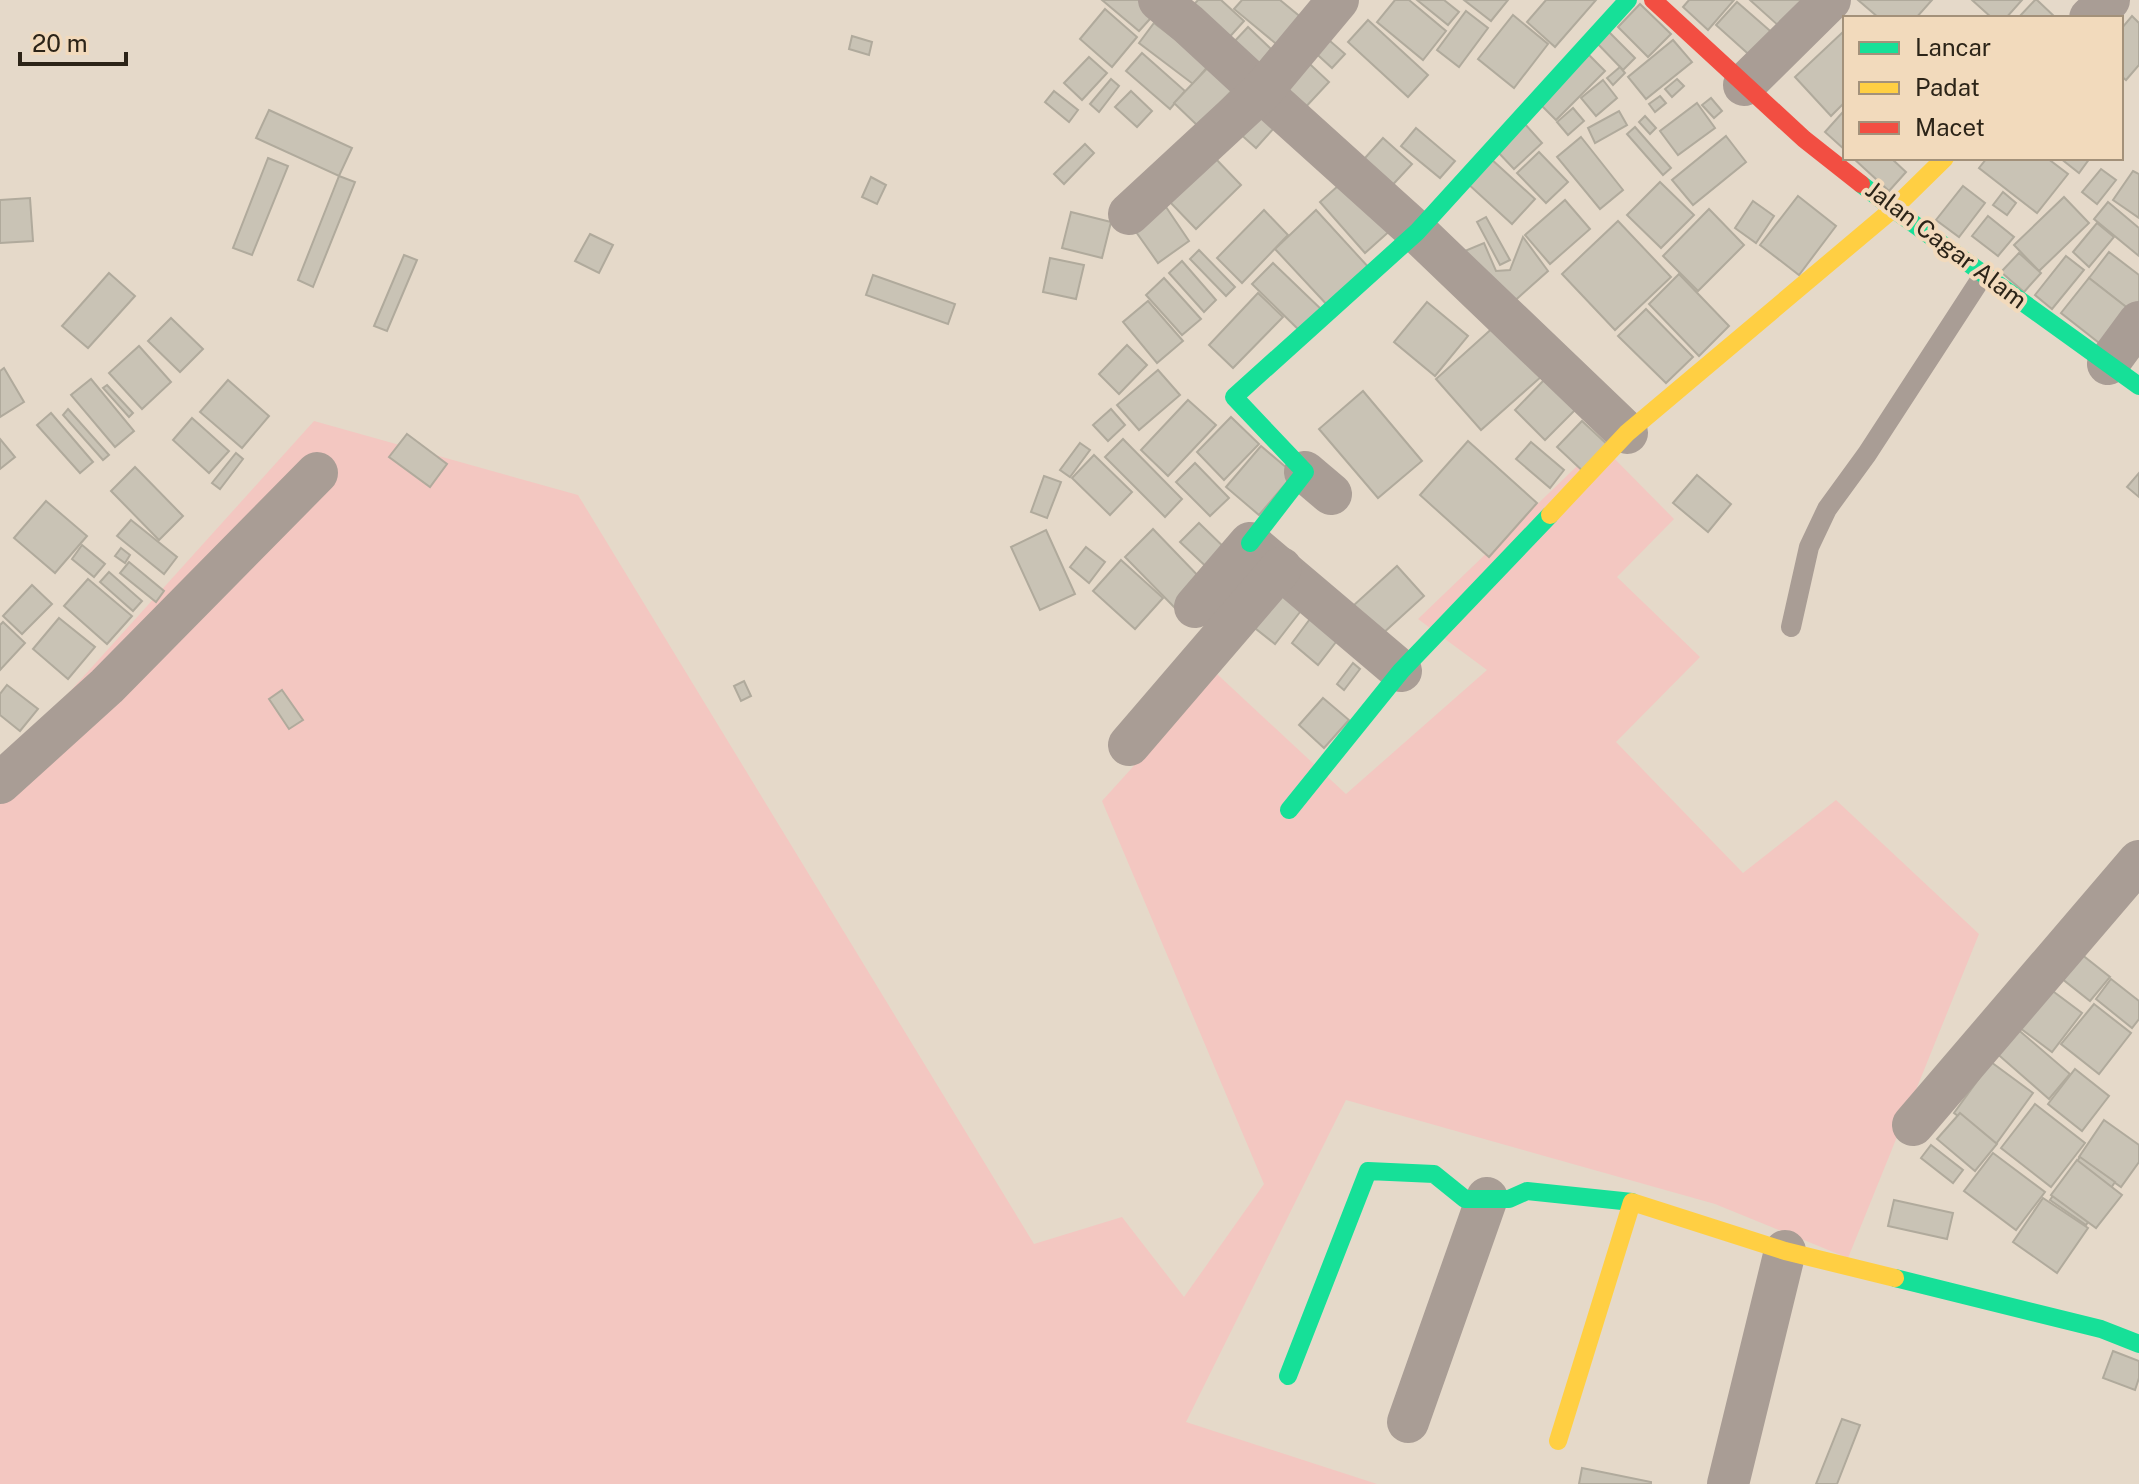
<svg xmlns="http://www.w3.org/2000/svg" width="2139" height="1484" font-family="'Public Sans',sans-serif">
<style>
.green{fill:#f3c7c1}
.building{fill:#c9c3b5;stroke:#b0aa9c;stroke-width:2}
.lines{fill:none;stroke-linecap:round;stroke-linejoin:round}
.lane{stroke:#a99d95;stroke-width:20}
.street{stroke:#a99d95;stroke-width:42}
.fast{stroke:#16e098;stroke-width:18}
.slow{stroke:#ffcf43;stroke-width:18}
.jam{stroke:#f24e42;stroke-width:18}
.labels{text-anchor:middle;stroke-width:8;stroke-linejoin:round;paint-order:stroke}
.street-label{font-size:24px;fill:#2c2418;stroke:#f2dabc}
</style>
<rect width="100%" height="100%" fill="#e5d9c9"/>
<!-- green -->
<path class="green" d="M 314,421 L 578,495 L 1034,1244 L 1122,1217 L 1184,1297 L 1264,1184 L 1102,801 L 1217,674 L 1346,794 L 1487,670 L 1418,619 L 1600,444 L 1674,519 L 1617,577 L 1700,657 L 1616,742 L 1743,873 L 1836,800 L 1979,934 L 1848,1258 L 1715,1204 L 1346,1100 L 1186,1422 L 1377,1484 L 0,1484 L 0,769 Z"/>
<!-- building -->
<g class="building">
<path d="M 1102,0 L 1148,0 L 1159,9 L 1139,31 Z"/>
<path d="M 1198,0 L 1221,0 L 1244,21 L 1225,42 L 1189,10 Z"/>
<path d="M 1242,0 L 1280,0 L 1303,19 L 1280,47 L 1234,9 Z"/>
<path d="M 1395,0 L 1409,0 L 1446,31 L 1423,60 L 1377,22 Z"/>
<path d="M 1417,0 L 1444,0 L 1459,12 L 1448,25 Z"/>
<path d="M 1464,0 L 1508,0 L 1491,21 Z"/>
<path d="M 1546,0 L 1596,0 L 1555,47 L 1527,22 Z"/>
<path d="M 1689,0 L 1734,0 L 1708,30 L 1683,7 Z"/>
<path d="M 1750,0 L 1800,0 L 1802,2 L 1780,27 Z"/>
<path d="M 1858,0 L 1932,0 L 1916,18 L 1879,18 Z"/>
<path d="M 1972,0 L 2022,0 L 2006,18 L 1992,18 Z"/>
<path d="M 2035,0 L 2037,0 L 2056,18 L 2018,18 Z"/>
<path d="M 1737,2 L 1776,36 L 1754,59 L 1716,25 Z"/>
<path d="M 1640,4 L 1671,34 L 1648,57 L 1618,27 Z"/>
<path d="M 1105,9 L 1137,37 L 1112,67 L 1080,39 Z"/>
<path d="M 1466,11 L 1488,28 L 1459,67 L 1437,50 Z"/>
<path d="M 1513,15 L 1548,44 L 1514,88 L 1478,59 Z"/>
<path d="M 2132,16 L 2139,23 L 2139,65 L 2126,80 L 2121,76 L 2121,29 Z"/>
<path d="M 1368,20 L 1428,75 L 1408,97 L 1348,42 Z"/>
<path d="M 1154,23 L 1209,65 L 1193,84 L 1139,43 Z"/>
<path d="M 1248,27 L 1271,49 L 1256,67 L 1232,44 Z"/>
<path d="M 1606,29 L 1635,58 L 1623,70 L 1594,40 Z"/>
<path d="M 1845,30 L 1845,102 L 1831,116 L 1795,77 Z"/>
<path d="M 1322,34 L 1345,54 L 1332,68 L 1309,47 Z"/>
<path d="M 852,36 L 872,42 L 869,55 L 849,49 Z"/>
<path d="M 1673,40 L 1692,62 L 1646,99 L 1628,77 Z"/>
<path d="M 1142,53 L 1185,91 L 1170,109 L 1126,71 Z"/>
<path d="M 1298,53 L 1329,82 L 1301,112 L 1270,83 Z"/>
<path d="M 1589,55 L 1605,71 L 1556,120 L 1540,104 Z"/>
<path d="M 1089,57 L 1107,73 L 1082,100 L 1064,83 Z"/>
<path d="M 1216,59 L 1240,82 L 1198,126 L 1174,103 Z"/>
<path d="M 1620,67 L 1625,73 L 1613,85 L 1607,78 Z"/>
<path d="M 1111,79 L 1119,86 L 1099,112 L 1090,104 Z"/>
<path d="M 1677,79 L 1684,86 L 1672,97 L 1665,89 Z"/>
<path d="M 1603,80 L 1617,98 L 1596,116 L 1581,98 Z"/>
<path d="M 1054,91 L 1078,110 L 1069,122 L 1045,102 Z"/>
<path d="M 1131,91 L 1152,111 L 1137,127 L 1115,107 Z"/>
<path d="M 1660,96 L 1666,103 L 1655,112 L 1649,104 Z"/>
<path d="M 1711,98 L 1722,111 L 1714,118 L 1702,105 Z"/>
<path d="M 1697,103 L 1715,128 L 1678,155 L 1660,131 Z"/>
<path d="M 1573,108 L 1584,121 L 1568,135 L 1557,122 Z"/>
<path d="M 269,110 L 352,148 L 339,176 L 256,138 Z"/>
<path d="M 1619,111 L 1627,125 L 1595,143 L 1588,128 Z"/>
<path d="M 1256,112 L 1274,128 L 1256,148 L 1238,132 Z"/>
<path d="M 1842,113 L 1845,116 L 1845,150 L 1825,132 Z"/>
<path d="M 1645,116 L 1656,128 L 1650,134 L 1639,122 Z"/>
<path d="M 1523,122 L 1542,143 L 1514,169 L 1496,150 Z"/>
<path d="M 1635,127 L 1671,168 L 1663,175 L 1627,134 Z"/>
<path d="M 1416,128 L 1455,161 L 1440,178 L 1401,146 Z"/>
<path d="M 1726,136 L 1746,162 L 1693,205 L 1672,180 Z"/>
<path d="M 1581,137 L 1623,190 L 1600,209 L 1557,157 Z"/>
<path d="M 1383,138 L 1412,164 L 1385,193 L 1356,168 Z"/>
<path d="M 1085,144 L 1094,153 L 1064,184 L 1054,174 Z"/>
<path d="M 1539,152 L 1568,182 L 1546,203 L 1517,173 Z"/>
<path d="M 1213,156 L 1241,185 L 1196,229 L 1168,200 Z"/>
<path d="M 268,158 L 288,166 L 252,255 L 233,248 Z"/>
<path d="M 1490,158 L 1535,199 L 1512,224 L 1467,183 Z"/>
<path d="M 1853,158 L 1891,158 L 1906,172 L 1889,191 Z"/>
<path d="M 1987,158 L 2047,158 L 2068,174 L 2037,213 L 1979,168 Z"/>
<path d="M 2060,158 L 2090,158 L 2079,173 Z"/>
<path d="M 2101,169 L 2116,180 L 2097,204 L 2082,192 Z"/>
<path d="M 2133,171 L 2139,174 L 2139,218 L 2113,200 Z"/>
<path d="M 339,176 L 355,182 L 313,287 L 298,280 Z"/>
<path d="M 871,177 L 886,185 L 877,204 L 862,197 Z"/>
<path d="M 1348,177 L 1393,228 L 1365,253 L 1320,202 Z"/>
<path d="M 1660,182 L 1694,215 L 1661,248 L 1627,215 Z"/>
<path d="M 1963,186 L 1985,203 L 1959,237 L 1936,220 Z"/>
<path d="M 2003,192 L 2016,203 L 2007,215 L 1993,205 Z"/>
<path d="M 1798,196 L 1836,226 L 1799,275 L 1760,245 Z"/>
<path d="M 2064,197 L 2089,223 L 2039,271 L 2014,245 Z"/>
<path d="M 30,198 L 33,241 L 0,243 L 0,200 Z"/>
<path d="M 1565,200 L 1590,229 L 1550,264 L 1525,235 Z"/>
<path d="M 1753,201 L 1774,216 L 1756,243 L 1735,228 Z"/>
<path d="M 2108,202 L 2139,228 L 2139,256 L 2094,219 Z"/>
<path d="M 1166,207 L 1189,241 L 1158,263 L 1134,229 Z"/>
<path d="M 1709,209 L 1744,245 L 1698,291 L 1663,256 Z"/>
<path d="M 1264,210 L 1288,235 L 1242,283 L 1217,258 Z"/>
<path d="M 1316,210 L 1371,270 L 1330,308 L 1275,249 Z"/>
<path d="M 1071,212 L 1111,222 L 1102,258 L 1062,248 Z"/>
<path d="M 1988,216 L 2014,237 L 1998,256 L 1972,236 Z"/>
<path d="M 1486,217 L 1510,260 L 1500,265 L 1477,222 Z"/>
<path d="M 1618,221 L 1671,277 L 1615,330 L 1562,274 Z"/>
<path d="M 2097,223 L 2114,237 L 2089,267 L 2073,252 Z"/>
<path d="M 590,234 L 613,245 L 599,273 L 575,261 Z"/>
<path d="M 1523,237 L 1548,271 L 1501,313 L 1453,256 L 1484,243 L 1496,271 L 1510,270 Z"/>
<path d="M 1199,250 L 1235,287 L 1226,296 L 1190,259 Z"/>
<path d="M 2109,252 L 2139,275 L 2139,317 L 2089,278 Z"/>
<path d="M 2019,253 L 2041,273 L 2024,292 L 2001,272 Z"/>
<path d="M 404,255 L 417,260 L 387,331 L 374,326 Z"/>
<path d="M 2066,256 L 2084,270 L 2052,309 L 2035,295 Z"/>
<path d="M 1050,258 L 1084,265 L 1076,299 L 1043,292 Z"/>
<path d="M 1182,261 L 1216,300 L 1204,312 L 1169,273 Z"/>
<path d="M 1273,263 L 1324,312 L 1302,333 L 1252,284 Z"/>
<path d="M 109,273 L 135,296 L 88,348 L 62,326 Z"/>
<path d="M 1679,274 L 1729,326 L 1699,356 L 1649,304 Z"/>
<path d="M 873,275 L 955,304 L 948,324 L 866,295 Z"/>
<path d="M 1164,278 L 1201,319 L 1182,335 L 1146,295 Z"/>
<path d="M 2089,278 L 2139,317 L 2112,353 L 2061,313 Z"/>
<path d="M 1258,293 L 1283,317 L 1233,368 L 1209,345 Z"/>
<path d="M 1148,301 L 1183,341 L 1157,363 L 1123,322 Z"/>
<path d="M 1427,302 L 1468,336 L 1435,376 L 1394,342 Z"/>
<path d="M 1646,309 L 1693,357 L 1666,383 L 1618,336 Z"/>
<path d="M 171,318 L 203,349 L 180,372 L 148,341 Z"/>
<path d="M 1496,325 L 1542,376 L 1481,430 L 1436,379 Z"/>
<path d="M 1127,345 L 1147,365 L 1119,394 L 1099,374 Z"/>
<path d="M 139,346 L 171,382 L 142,409 L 109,373 Z"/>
<path d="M 4,368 L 24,402 L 0,417 L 0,371 Z"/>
<path d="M 1158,370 L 1180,395 L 1139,430 L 1117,405 Z"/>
<path d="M 1546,378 L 1576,409 L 1545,440 L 1515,410 Z"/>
<path d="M 91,379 L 134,431 L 115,447 L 71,395 Z"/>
<path d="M 228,380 L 269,416 L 242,448 L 200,412 Z"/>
<path d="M 107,385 L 133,413 L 129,417 L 103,388 Z"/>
<path d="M 1363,391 L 1422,461 L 1378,498 L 1319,429 Z"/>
<path d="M 1188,400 L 1216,425 L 1168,476 L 1141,450 Z"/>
<path d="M 68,409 L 109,455 L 103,460 L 63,415 Z"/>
<path d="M 1111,409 L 1125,425 L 1108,441 L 1093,425 Z"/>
<path d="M 51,413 L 93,462 L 80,473 L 37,425 Z"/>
<path d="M 1231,417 L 1259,444 L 1224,480 L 1197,452 Z"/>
<path d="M 192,418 L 229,451 L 209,473 L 173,440 Z"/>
<path d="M 1582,421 L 1611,448 L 1586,474 L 1557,447 Z"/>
<path d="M 407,434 L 447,464 L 430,487 L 389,457 Z"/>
<path d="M 0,439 L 15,457 L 0,469 Z"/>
<path d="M 1123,439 L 1182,499 L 1165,517 L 1105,457 Z"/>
<path d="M 1468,441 L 1537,503 L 1489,557 L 1420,495 Z"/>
<path d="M 1531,442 L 1564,470 L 1550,488 L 1516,459 Z"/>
<path d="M 1080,443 L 1090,450 L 1070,477 L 1060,470 Z"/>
<path d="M 1261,446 L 1294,474 L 1259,515 L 1226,487 Z"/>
<path d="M 236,453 L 243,459 L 220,489 L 212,483 Z"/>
<path d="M 1094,455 L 1132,492 L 1110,515 L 1072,478 Z"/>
<path d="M 1195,463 L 1229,498 L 1210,516 L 1176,482 Z"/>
<path d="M 135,467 L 183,516 L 159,540 L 111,491 Z"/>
<path d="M 2139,473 L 2139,497 L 2127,487 Z"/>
<path d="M 1697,475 L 1731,504 L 1708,532 L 1673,503 Z"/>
<path d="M 1044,476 L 1061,482 L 1047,518 L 1031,512 Z"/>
<path d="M 46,501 L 87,536 L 55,573 L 14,538 Z"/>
<path d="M 131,520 L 177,557 L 164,574 L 117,536 Z"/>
<path d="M 1199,523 L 1232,555 L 1214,574 L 1180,542 Z"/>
<path d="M 1153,529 L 1206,584 L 1179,612 L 1125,557 Z"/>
<path d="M 1046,530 L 1075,594 L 1040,610 L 1011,547 Z"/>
<path d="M 82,545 L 105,564 L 94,577 L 72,559 Z"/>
<path d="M 1086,547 L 1105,562 L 1089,583 L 1070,567 Z"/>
<path d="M 121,548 L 130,555 L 125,563 L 115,556 Z"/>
<path d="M 1121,560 L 1163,598 L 1135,629 L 1093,591 Z"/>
<path d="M 129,562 L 164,591 L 156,602 L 120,573 Z"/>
<path d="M 1397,566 L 1424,596 L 1381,635 L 1354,605 Z"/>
<path d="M 109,572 L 142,601 L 133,611 L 100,582 Z"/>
<path d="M 88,579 L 132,616 L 107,644 L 64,606 Z"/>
<path d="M 1283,584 L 1307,603 L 1275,644 L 1251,625 Z"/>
<path d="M 32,585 L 52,604 L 22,634 L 3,616 Z"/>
<path d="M 1316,611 L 1343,633 L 1318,665 L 1292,643 Z"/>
<path d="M 59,618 L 95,647 L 68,679 L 33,649 Z"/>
<path d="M 3,622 L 25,643 L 0,670 L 0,625 Z"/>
<path d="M 1353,663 L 1360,669 L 1344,690 L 1337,684 Z"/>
<path d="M 744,681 L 751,696 L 741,701 L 734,686 Z"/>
<path d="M 7,685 L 38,709 L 20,731 L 0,715 L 0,694 Z"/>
<path d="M 282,690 L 303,720 L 289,729 L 269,699 Z"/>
<path d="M 1323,698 L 1349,720 L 1324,748 L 1299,725 Z"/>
<path d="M 2076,950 L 2110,977 L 2090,1001 L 2056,974 Z"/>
<path d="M 2111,979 L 2139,1001 L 2139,1019 L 2132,1028 L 2096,999 Z"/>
<path d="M 2046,986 L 2082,1013 L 2052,1052 L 2016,1025 Z"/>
<path d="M 2094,1004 L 2131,1033 L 2099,1074 L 2061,1044 Z"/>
<path d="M 2015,1027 L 2070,1074 L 2049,1099 L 1994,1051 Z"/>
<path d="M 1991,1062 L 2033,1093 L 1996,1144 L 1954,1113 Z"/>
<path d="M 2075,1069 L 2109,1096 L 2082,1131 L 2048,1104 Z"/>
<path d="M 2035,1104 L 2085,1143 L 2051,1187 L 2001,1148 Z"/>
<path d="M 1960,1113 L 1997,1144 L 1975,1171 L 1937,1139 Z"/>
<path d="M 2104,1120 L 2139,1145 L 2139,1162 L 2121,1187 L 2079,1157 Z"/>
<path d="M 1931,1145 L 1963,1170 L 1953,1183 L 1921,1158 Z"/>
<path d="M 1993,1153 L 2045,1192 L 2016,1230 L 1964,1191 Z"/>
<path d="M 2080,1157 L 2115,1182 L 2086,1225 L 2050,1200 Z"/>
<path d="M 2077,1160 L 2122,1195 L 2096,1228 L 2051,1195 Z"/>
<path d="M 2043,1198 L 2088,1228 L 2057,1273 L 2013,1242 Z"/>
<path d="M 1894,1200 L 1953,1213 L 1947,1239 L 1888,1226 Z"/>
<path d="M 2113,1351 L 2139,1361 L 2139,1378 L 2135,1390 L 2103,1378 Z"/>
<path d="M 1842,1419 L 1860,1425 L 1837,1484 L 1816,1484 Z"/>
<path d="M 1582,1468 L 1651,1482 L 1651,1484 L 1579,1484 Z"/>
</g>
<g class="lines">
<!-- lane -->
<path class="lane" d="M 1791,627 L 1809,547 L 1827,509 L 1867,454 L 1984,274"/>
<!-- street -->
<g class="street">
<path d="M 1159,0 L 1188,24 L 1266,96 L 1417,232 L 1627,433"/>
<path d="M 2090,18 L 2109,0"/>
<path d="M 1744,85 L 1830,0"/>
<path d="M 1129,214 L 1262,91 L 1338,0"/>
<path d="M 2108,364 L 2139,322"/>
<path d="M 1305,472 L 1331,494"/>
<path d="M 1195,607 L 1250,543 L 1401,671"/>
<path d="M 1129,745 L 1281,568"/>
<path d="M 0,783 L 107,686 L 317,473"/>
<path d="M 1913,1125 L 2139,861"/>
<path d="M 1408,1422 L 1487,1198"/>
<path d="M 1728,1484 L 1785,1251"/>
</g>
<!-- fast -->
<g class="fast">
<path d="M 1861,184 L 1893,209 L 2139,386"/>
<path d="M 1250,543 L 1305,472 L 1234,397 L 1417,232 L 1628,0"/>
<path d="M 1289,810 L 1401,671 L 1550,515"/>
<path d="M 1895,1278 L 2101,1329 L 2139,1344"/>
<path d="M 1288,1376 L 1368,1171 L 1434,1174 L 1465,1199 L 1509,1199 L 1527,1191 L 1632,1202"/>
</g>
<!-- slow -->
<g class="slow">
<path d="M 1550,515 L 1627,433 L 1893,209 L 1945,158"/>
<path d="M 1558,1441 L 1632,1202 L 1785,1251 L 1895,1278"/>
</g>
<!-- jam -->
<path class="jam" d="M 1653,0 L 1804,139 L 1861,184"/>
</g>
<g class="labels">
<!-- street labels -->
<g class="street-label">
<text transform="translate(1946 245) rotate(37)" y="8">Jalan Cagar Alam</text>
</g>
</g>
<!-- legend -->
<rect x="1843" y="16" width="280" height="144" fill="#f2dabc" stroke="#a3917a" stroke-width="2"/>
<rect x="1859" y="42" width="40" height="12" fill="#16e098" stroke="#a3917a" stroke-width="2"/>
<text x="1915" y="56" font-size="24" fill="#2c2418">Lancar</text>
<rect x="1859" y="82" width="40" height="12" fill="#ffcf43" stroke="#a3917a" stroke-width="2"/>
<text x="1915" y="96" font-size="24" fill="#2c2418">Padat</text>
<rect x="1859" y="122" width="40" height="12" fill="#f24e42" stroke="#a3917a" stroke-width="2"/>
<text x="1915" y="136" font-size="24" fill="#2c2418">Macet</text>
<!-- scale -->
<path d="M20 52v12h106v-12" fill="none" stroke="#2c2418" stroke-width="4"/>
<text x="32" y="52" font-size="24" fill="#2c2418" stroke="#f2dabc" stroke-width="6" paint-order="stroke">20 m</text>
</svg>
